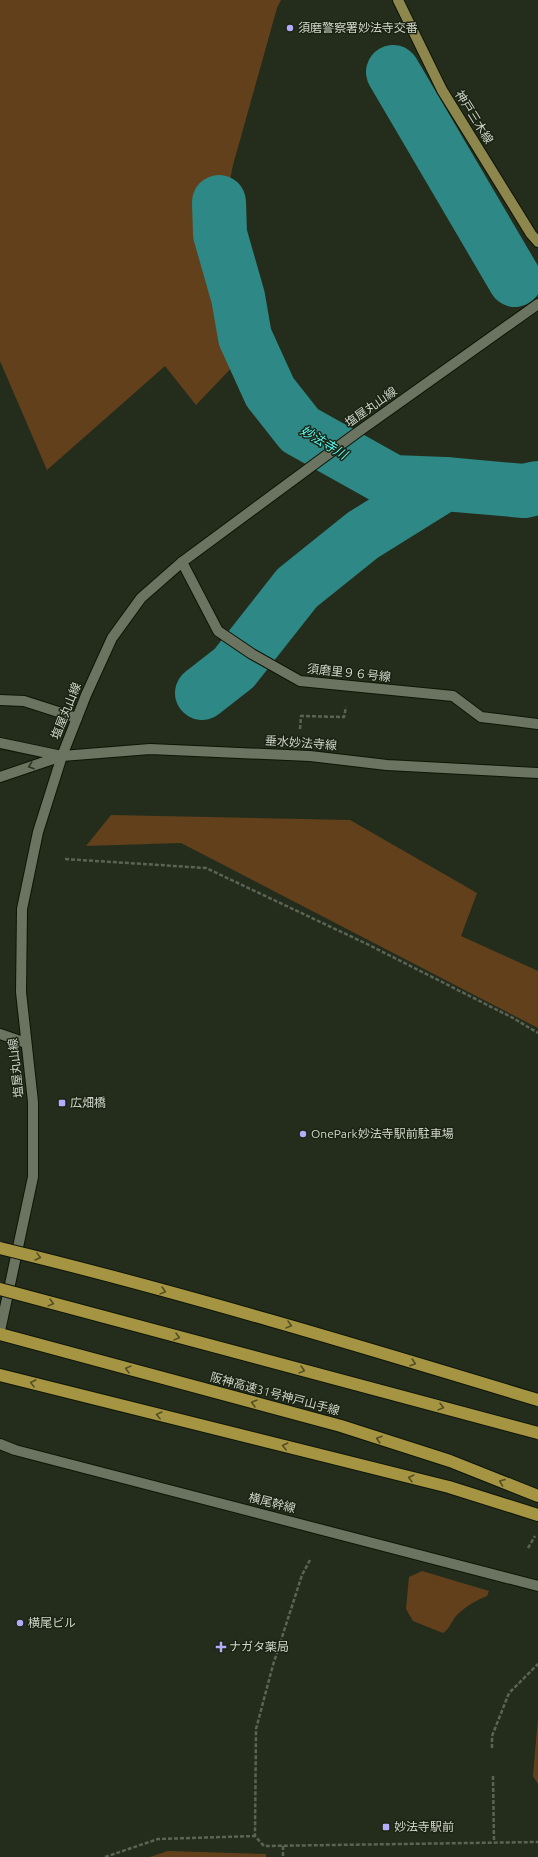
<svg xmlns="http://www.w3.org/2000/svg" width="538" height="1857" font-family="Ubuntu,'Noto Sans JP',sans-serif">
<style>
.green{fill:#62401c}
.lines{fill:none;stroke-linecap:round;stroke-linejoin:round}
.river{stroke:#2d8886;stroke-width:54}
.minor-casing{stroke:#0d1506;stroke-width:12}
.tertiary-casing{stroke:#0d1506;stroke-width:12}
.primary-casing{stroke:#0d1506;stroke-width:12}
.motorway-casing{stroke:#0d1506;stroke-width:14}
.path{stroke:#5b6354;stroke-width:2.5;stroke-dasharray:4 2;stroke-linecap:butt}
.minor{stroke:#6a7460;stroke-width:10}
.tertiary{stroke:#6a7460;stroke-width:10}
.primary{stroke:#8d874d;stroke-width:10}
.motorway{stroke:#a59441;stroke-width:12}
.motorway-bridge-casing{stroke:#0d1506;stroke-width:14;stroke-linecap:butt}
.motorway-bridge{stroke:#a59441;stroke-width:12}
.oneway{stroke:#2b3322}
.oneway2{stroke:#525025}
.poi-dot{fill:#b4acf9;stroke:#1b2312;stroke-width:1.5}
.labels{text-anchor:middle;stroke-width:3;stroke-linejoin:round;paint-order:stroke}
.poi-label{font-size:12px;fill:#cfd5ca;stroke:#1b2312;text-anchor:start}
.street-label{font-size:12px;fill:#cfd5ca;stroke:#1b2312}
.water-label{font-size:13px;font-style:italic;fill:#56fdf9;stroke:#1b2312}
</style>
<rect width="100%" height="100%" fill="#242d1c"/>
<!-- green -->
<g class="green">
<path d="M 0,0 L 281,0 L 277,8 L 233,165 L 222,219 L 262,336 L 196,405 L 165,366 L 47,470 L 0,361 Z"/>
<path d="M 111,815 L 350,820 L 477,893 L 461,936 L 538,971 L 538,1028 L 181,843 L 86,846 Z"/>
<path d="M 422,1571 L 489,1591 L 487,1596 C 476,1600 465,1607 457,1615 C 451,1621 450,1629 443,1633 L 413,1621 L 406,1609 L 409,1577 Z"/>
<path d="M 538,1718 L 538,1784 L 533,1776 Z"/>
<path d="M 168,1851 L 266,1854 L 266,1857 L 150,1857 Z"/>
</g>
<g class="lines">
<!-- river -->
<g class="river">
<path d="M 393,72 L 515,280"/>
<path d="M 219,202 L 220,234 L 238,297 L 245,337 L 270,392 L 300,430 L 393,482 L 445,484 L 524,491 L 538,488"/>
<path d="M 202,693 L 234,668 L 297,588 L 363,535 L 445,484"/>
</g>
<!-- minor casing -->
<g class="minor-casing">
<g id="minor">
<path d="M 182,562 L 218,631 L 252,654 L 300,681 L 453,696 L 481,717 L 538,724"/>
<path d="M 0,700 L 24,701 L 77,718"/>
<path d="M 0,1034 L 26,1043"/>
</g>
</g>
<!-- tertiary casing -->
<g class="tertiary-casing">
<g id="tertiary">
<path d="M 0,743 L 62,756"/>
<path d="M 0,777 L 62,756 L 150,749 L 310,756 L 387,765 L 538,773"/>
<path d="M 0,1331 L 33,1177 L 33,1102 L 21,992 L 22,909 L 38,832 L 62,756 L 86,695 L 112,638 L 141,598 L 182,562 L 358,432 L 538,304"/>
<path d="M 0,1444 L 15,1450 L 538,1586"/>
</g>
</g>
<!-- primary casing -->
<g class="primary-casing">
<path id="primary" d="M 398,0 L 442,90 L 531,234 L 538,242"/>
</g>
<!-- motorway casing -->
<g class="motorway-casing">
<g id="motorway">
<path d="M 0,1334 L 341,1426 L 450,1461 L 538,1496"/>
<path d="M 0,1375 L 449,1487 L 538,1515"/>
</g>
</g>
<!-- path -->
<g class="path">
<path d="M 300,729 L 301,716 L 344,717 L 346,707"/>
<path d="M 65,859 L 206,868 L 367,944 L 513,1018 L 538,1033"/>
<path d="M 528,1548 L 535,1536"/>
<path d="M 310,1560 L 302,1575 L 273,1665 L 256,1729 L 255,1836 L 264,1846 L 538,1842"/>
<path d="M 492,1748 L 492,1736 L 509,1693 L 538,1664"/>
<path d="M 493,1776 L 494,1842"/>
<path d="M 283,1846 L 283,1857"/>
<path d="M 105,1857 L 158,1839 L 255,1836"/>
</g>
<!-- minor -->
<use href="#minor" class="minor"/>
<!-- tertiary -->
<use href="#tertiary" class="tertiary"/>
<!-- primary -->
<use href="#primary" class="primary"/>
<!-- motorway -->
<use href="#motorway" class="motorway"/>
<!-- motorway-bridge casing -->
<g class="motorway-bridge-casing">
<g id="motorway-bridge">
<path d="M 0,1248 C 181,1292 360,1346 538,1400"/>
<path d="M 0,1289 L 538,1433"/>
</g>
</g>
<!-- motorway-bridge -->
<use href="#motorway-bridge" class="motorway-bridge"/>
</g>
<!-- one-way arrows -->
<defs><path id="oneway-chevron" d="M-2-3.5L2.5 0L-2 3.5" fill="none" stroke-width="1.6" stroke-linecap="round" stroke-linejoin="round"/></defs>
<use class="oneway" href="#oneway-chevron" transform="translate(31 766) rotate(161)"/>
<g class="oneway2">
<use href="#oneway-chevron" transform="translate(38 1257) rotate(14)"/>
<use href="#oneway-chevron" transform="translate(163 1291) rotate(15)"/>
<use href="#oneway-chevron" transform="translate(51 1303) rotate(15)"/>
<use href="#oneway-chevron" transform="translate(289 1325) rotate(15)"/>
<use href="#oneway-chevron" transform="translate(177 1337) rotate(15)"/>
<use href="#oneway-chevron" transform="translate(413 1363) rotate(17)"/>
<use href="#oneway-chevron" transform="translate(128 1369) rotate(-165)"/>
<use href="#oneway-chevron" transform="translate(302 1370) rotate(15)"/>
<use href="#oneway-chevron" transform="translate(33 1383) rotate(-166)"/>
<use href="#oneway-chevron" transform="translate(254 1403) rotate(-165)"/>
<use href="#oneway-chevron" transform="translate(441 1407) rotate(15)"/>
<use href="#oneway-chevron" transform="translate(159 1415) rotate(-166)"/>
<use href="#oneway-chevron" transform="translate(379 1439) rotate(-162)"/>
<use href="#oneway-chevron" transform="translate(285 1446) rotate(-166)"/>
<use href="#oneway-chevron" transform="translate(411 1478) rotate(-166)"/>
<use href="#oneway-chevron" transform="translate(502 1482) rotate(-159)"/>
</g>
<!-- markers -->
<g class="poi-dot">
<circle cx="290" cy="28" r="4"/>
<rect x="58" y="1099" width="8" height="8" rx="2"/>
<circle cx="303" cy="1134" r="4"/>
<circle cx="20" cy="1623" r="4"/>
<path d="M219 1641h4v4h4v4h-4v4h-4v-4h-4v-4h4z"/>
<rect x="382" y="1823" width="8" height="8" rx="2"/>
</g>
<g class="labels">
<!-- poi labels -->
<g class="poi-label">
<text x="298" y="32">須磨警察署妙法寺交番</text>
<text x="70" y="1107">広畑橋</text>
<text x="311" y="1138">OnePark妙法寺駅前駐車場</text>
<text x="28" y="1627">横尾ビル</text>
<text x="229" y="1651">ナガタ薬局</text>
<text x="394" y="1831">妙法寺駅前</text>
</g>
<!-- street labels -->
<g class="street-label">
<text transform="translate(474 117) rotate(58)" y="4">神戸三木線</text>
<text transform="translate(371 407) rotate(-35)" y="4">塩屋丸山線</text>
<text transform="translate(349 673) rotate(6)" y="4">須磨里９６号線</text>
<text transform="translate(66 711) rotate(-68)" y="4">塩屋丸山線</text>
<text transform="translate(301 743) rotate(4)" y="4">垂水妙法寺線</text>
<text transform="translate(16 1068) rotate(-96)" y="4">塩屋丸山線</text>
<text transform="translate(275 1394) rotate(15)" y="4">阪神高速31号神戸山手線</text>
<text transform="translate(272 1503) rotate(14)" y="4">横尾幹線</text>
</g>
<!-- water labels -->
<g class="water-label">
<text transform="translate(324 442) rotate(31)" y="5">妙法寺川</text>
</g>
</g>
</svg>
